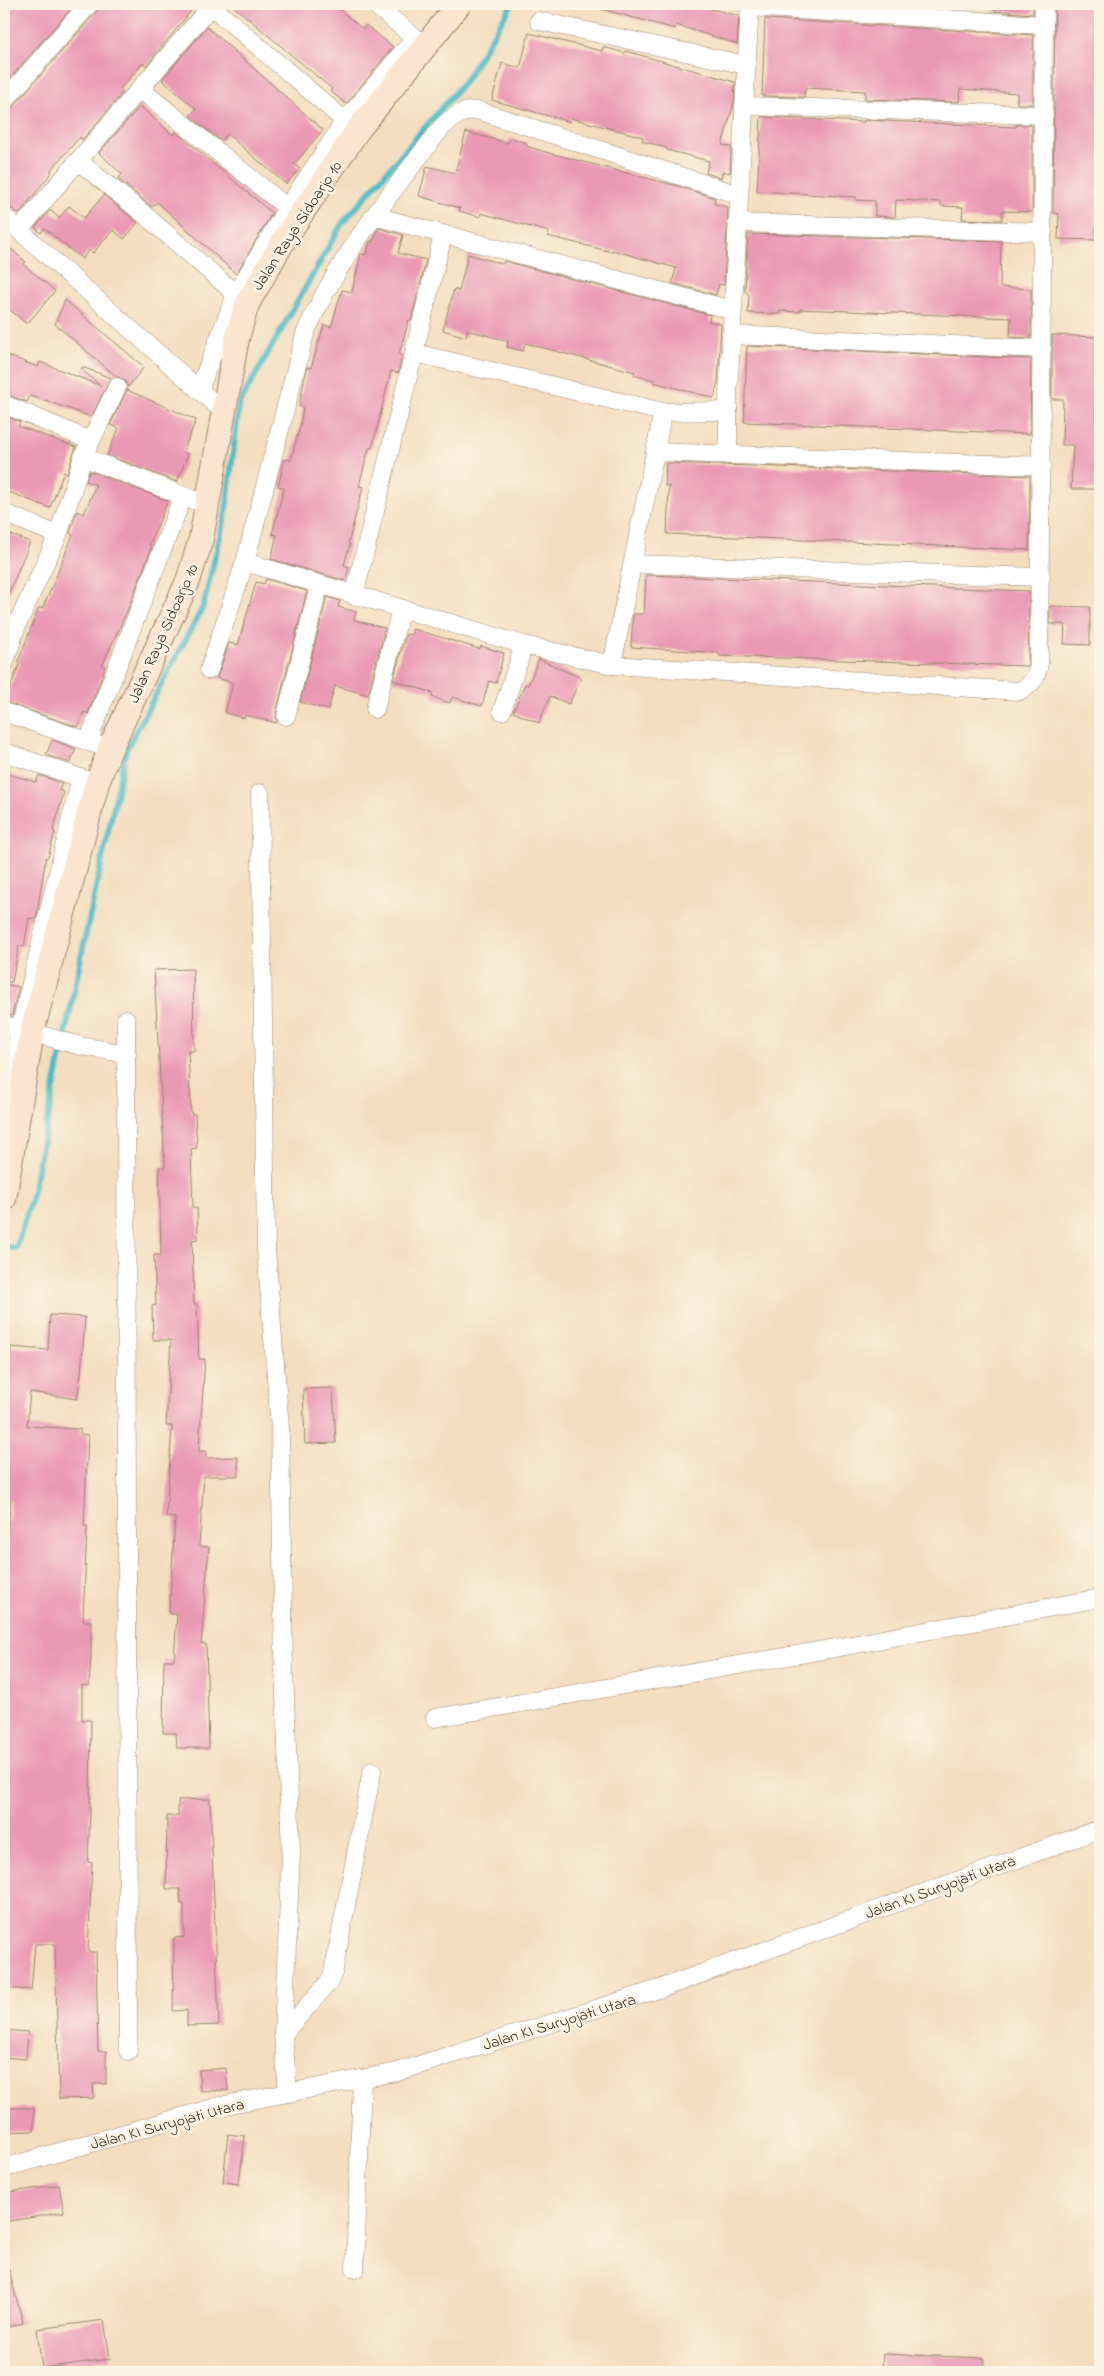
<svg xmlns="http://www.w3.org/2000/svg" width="1104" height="2376" font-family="'Indie Flower',sans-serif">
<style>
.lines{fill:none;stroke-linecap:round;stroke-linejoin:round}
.stream{stroke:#4dbbc5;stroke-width:6}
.building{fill:#ea99b5}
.street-casing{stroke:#98846e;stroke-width:19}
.secondary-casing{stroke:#98846e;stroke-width:26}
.street{stroke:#fff;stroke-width:18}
.secondary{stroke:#fce5d0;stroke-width:24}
.labels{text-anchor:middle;stroke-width:5;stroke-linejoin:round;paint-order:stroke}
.street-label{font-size:16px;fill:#3b2a1e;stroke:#fcf5e5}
</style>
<rect width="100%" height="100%" fill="#fcf5e5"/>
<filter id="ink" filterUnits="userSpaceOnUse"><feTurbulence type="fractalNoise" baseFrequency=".02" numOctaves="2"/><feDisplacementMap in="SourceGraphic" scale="10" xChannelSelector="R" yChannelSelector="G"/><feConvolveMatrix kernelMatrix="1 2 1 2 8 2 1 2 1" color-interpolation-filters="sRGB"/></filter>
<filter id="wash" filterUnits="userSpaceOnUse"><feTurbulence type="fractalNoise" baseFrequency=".0096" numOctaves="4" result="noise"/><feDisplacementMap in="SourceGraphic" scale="20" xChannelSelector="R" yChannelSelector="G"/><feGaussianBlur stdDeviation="1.12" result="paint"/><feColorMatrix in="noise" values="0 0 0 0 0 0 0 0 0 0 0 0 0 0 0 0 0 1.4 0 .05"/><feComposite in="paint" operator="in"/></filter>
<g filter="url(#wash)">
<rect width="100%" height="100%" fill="#f4ddbf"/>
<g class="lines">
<!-- stream -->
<path class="stream" d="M 4,1247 L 16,1248 L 31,1200 L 85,938 L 126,750 L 203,607 L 226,512 L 239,404 L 341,225 L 465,81 L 512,4"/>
</g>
<g id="blocks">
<!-- building -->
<g class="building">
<path d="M 10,4 L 75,4 L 4,85 L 4,12 Z"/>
<path d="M 99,4 L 182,4 L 191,11 L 146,66 L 143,63 L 120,89 L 123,92 L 82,140 L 80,137 L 50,171 L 52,172 L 19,214 L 13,209 L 4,207 L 4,111 L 12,108 L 97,11 Z"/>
<path d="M 231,4 L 333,4 L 363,29 L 366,25 L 393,47 L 346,104 L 330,91 L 332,89 Z"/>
<path d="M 602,4 L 709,4 L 708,8 L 739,16 L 737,44 L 676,25 L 675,29 L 601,9 Z"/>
<path d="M 994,4 L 1033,4 L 1033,14 L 994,11 Z"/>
<path d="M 1055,4 L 1097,4 L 1096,38 L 1100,38 L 1100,193 L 1097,192 L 1096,240 L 1058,239 L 1059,214 L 1053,213 Z"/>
<path d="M 765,19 L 1033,35 L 1033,104 L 1017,104 L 1017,93 L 960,89 L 959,102 L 865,99 L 865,91 L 805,88 L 804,97 L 762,96 Z"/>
<path d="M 207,27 L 323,130 L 294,164 L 300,169 L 286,184 L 227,134 L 221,141 L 190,116 L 196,109 L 162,80 Z"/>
<path d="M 529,33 L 602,51 L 603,47 L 625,53 L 626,51 L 735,82 L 734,103 L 722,145 L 731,147 L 730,173 L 723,171 L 721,178 L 706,173 L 709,161 L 667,150 L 667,148 L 642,141 L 643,137 L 571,118 L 570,122 L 492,100 L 502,63 L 520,68 Z"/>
<path d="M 140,106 L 173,135 L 176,132 L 272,213 L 236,274 L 157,202 L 152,207 L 118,179 L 122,174 L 99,153 Z"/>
<path d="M 761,117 L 864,122 L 864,120 L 1016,127 L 1016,125 L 1032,125 L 1032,212 L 1002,211 L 1002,220 L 962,219 L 963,207 L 941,206 L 941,202 L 896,200 L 895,217 L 875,216 L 875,201 L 856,200 L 856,197 L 757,191 Z"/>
<path d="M 466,132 L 508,143 L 510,138 L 527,143 L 526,146 L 549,153 L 674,185 L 715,198 L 714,204 L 728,207 L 724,285 L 719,284 L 716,295 L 672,283 L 676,268 L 612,250 L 612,252 L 548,236 L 549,232 L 481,213 L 480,217 L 459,211 L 460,208 L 419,196 L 427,166 L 455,173 Z"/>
<path d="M 104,195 L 138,223 L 124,239 L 113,230 L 93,253 L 89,250 L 82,259 L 44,228 L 41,233 L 35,228 L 50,210 L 59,218 L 69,206 L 84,218 Z"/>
<path d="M 379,228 L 403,235 L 398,253 L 426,260 L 411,321 L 409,320 L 399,354 L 402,355 L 398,373 L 391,371 L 372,448 L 369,448 L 359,486 L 363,487 L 348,544 L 350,544 L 344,565 L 349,567 L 345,581 L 271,559 L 277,535 L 272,534 L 284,488 L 278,486 L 285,459 L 291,460 L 300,426 L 303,408 L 299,406 L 307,367 L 311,368 L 324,325 L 331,327 L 342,290 L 352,292 L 361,254 L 366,255 L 370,241 L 372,242 Z"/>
<path d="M 748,234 L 1001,241 L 1000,287 L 1031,289 L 1031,338 L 1010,337 L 1011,318 L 800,309 L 800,312 L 779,311 L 779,314 L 748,313 L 749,295 L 745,291 Z"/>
<path d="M 4,243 L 26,262 L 23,264 L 55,291 L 27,324 L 4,305 Z"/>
<path d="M 468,254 L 503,264 L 504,261 L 710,315 L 709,321 L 721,324 L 718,382 L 714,398 L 653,382 L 654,380 L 634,375 L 635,372 L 525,343 L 523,351 L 507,347 L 508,341 L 467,330 L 466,337 L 443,330 L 454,289 L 459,291 Z"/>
<path d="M 65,300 L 144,367 L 128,387 L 125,381 L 116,376 L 55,324 Z"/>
<path d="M 1052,335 L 1098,337 L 1096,375 L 1100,375 L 1100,400 L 1097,400 L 1095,489 L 1071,489 L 1073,445 L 1062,445 L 1063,399 L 1052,399 Z"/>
<path d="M 747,346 L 1031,359 L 1030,434 L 744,422 Z"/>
<path d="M 4,354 L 38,367 L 40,362 L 101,386 L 81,369 L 82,367 L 111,378 L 91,417 L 45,400 L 45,401 L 30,396 L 27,402 L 4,394 Z"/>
<path d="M 127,390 L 196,420 L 183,452 L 188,454 L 177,482 L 107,455 L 119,428 L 110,425 Z"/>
<path d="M 4,415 L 20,422 L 18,426 L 76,447 L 67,474 L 64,472 L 50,508 L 4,490 Z"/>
<path d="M 666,463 L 1030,476 L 1029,550 L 667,534 L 669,486 L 665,486 Z"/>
<path d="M 90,471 L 168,501 L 149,545 L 152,546 L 129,607 L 102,666 L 105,667 L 88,714 L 84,712 L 78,727 L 4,702 L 20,663 L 18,662 L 39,607 L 42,609 L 52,587 L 73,535 L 70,533 L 77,511 L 84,514 L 96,485 L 86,481 Z"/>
<path d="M 4,532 L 30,542 L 5,602 L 4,602 Z"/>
<path d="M 646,575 L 1029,591 L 1028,666 L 719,656 L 719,653 L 631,647 L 633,614 L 644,614 Z"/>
<path d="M 266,579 L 307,591 L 276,713 L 277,723 L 245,715 L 244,718 L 225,713 L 233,683 L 217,678 L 229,643 L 238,645 L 256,582 L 264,584 Z"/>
<path d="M 327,597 L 340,601 L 338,607 L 356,612 L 354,620 L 385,628 L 368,695 L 335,686 L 328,710 L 300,702 Z"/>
<path d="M 1050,606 L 1090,607 L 1090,645 L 1064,644 L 1065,624 L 1050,624 Z"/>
<path d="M 413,629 L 480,649 L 481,646 L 504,653 L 496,683 L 489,681 L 482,706 L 452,697 L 450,703 L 432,697 L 433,693 L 393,680 L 406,634 L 411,635 Z"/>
<path d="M 539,659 L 581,678 L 569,704 L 550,696 L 539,723 L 513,712 L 525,684 L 528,685 Z"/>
<path d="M 52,740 L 76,749 L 70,763 L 46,755 Z"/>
<path d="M 4,773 L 36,782 L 39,775 L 62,783 L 59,790 L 64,792 L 53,831 L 55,832 L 48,857 L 46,857 L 36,919 L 29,918 L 24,947 L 19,946 L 12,982 L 4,982 Z"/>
<path d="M 193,969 L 194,1051 L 188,1051 L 191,1114 L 195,1114 L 197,1148 L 191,1149 L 193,1208 L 197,1208 L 198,1239 L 192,1240 L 194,1304 L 197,1304 L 199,1359 L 205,1359 L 199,1451 L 206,1451 L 206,1458 L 238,1457 L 238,1476 L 204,1476 L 199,1546 L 209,1547 L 201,1644 L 206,1644 L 209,1748 L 177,1748 L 176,1733 L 163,1733 L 164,1660 L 174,1660 L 177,1614 L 169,1614 L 175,1518 L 166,1517 L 172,1426 L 166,1426 L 171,1340 L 153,1340 L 152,1306 L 156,1305 L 154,1255 L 161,1255 L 159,1167 L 165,1167 L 154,970 Z"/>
<path d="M 4,984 L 19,987 L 12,1016 L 4,1015 Z"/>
<path d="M 50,1315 L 85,1317 L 81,1374 L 77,1399 L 30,1392 L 27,1426 L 80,1429 L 80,1434 L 88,1435 L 84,1526 L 87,1526 L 83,1621 L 91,1621 L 91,1658 L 89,1686 L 82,1685 L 82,1720 L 91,1720 L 90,1811 L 88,1862 L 92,1863 L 88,1952 L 96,1952 L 98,2051 L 106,2051 L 106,2084 L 93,2084 L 94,2098 L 59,2099 L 55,1944 L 35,1944 L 31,1990 L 4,1988 L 4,1566 L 11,1500 L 4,1499 L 4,1402 L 6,1402 L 11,1347 L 48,1350 Z"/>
<path d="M 333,1388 L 336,1443 L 305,1444 L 303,1389 Z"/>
<path d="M 210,1799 L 219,2025 L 187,2026 L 187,2010 L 173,2011 L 174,1938 L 184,1937 L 184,1904 L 181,1904 L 180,1889 L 166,1889 L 167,1816 L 178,1816 L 178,1800 Z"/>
<path d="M 4,2030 L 28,2032 L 26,2059 L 4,2057 Z"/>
<path d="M 226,2068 L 228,2090 L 200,2091 L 199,2070 Z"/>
<path d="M 4,2108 L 34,2108 L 34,2131 L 4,2132 Z"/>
<path d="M 228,2134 L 245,2136 L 239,2184 L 223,2182 Z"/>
<path d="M 59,2185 L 64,2212 L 4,2222 L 4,2193 Z"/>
<path d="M 9,2270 L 23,2323 L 4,2328 L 4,2271 Z"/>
<path d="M 104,2320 L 110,2359 L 42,2368 L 37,2329 Z"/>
<path d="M 883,2354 L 984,2358 L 984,2372 L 882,2372 Z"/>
</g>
</g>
</g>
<g filter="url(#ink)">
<use href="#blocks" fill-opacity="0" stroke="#98846e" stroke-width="1"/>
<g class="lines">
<!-- street casing -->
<g class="street-casing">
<g id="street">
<path d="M 209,4 L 345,121"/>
<path d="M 374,4 L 425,46"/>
<path d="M 749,7 L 1044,25"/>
<path d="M 539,21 L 746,65"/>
<path d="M 140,89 L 295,214"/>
<path d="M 4,101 L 89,4"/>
<path d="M 744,106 L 1044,115"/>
<path d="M 78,161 L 139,210 L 236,294"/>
<path d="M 374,216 L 732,310"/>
<path d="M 4,217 L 224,412"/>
<path d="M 737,223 L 1043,232"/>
<path d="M 19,230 L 211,6"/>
<path d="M 731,335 L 1042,349"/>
<path d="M 415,353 L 663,412 L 728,411"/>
<path d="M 199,390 L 236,294 L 287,208 L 345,121 L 415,38"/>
<path d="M 4,404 L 91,441"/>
<path d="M 655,452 L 1042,466"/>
<path d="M 728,455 L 728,397 L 750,4"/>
<path d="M 83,457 L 207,505"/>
<path d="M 4,513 L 58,535"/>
<path d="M 245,562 L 524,645 L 612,665 L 1019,691 C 1032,685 1037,677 1039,663 L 1044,4"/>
<path d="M 633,564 L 1041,577"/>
<path d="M 354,596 L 443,235"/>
<path d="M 4,664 L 17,625 L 58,535 L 83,457 L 117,387"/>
<path d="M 612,665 L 663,412"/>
<path d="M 209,670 L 245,562 L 305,334 C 338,257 391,193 442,127 C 453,117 464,108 480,111 L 739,195"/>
<path d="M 375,709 L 401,609"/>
<path d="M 502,711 L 524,645"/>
<path d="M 4,712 L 98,745"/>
<path d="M 286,716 L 319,586"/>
<path d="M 88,742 L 183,496"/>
<path d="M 4,752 L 92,782"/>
<path d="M 260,793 L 266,1248 L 280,1429 L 284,1669 L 291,1853 L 283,2034 L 288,2093"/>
<path d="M 126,1019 L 128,2051"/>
<path d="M 4,1025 L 81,1046 L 127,1054"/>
<path d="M 4,1116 L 20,1029 L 81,778"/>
<path d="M 435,1718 L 835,1648 L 1100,1598"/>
<path d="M 283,2034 L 329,1982 L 333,1973 L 372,1771"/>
<path d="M 4,2168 L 220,2106 L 397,2072 L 662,1988 L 1100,1829"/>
<path d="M 355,2269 L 362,2079"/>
</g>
</g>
<!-- secondary casing -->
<g class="secondary-casing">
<path id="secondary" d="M 4,1199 L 32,1032 L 97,783 L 110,749 L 188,581 L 201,539 L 237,338 L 247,304 L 285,238 L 357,131 L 459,4"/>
</g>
<!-- street -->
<use href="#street" class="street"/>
<!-- secondary -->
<use href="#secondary" class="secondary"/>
</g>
</g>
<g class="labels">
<!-- street labels -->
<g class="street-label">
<text transform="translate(296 225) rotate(-57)" y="6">Jalan Raya Sidoarjo 10</text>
<text transform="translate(162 633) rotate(-66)" y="6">Jalan Raya Sidoarjo 10</text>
<text transform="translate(940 1886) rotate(-20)" y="6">Jalan KI Suryojati Utara</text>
<text transform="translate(559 2021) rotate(-17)" y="6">Jalan KI Suryojati Utara</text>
<text transform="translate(167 2123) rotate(-15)" y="6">Jalan KI Suryojati Utara</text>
</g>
</g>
<!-- margin -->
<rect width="1104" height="2376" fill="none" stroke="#fcf5e5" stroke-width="20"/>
</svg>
